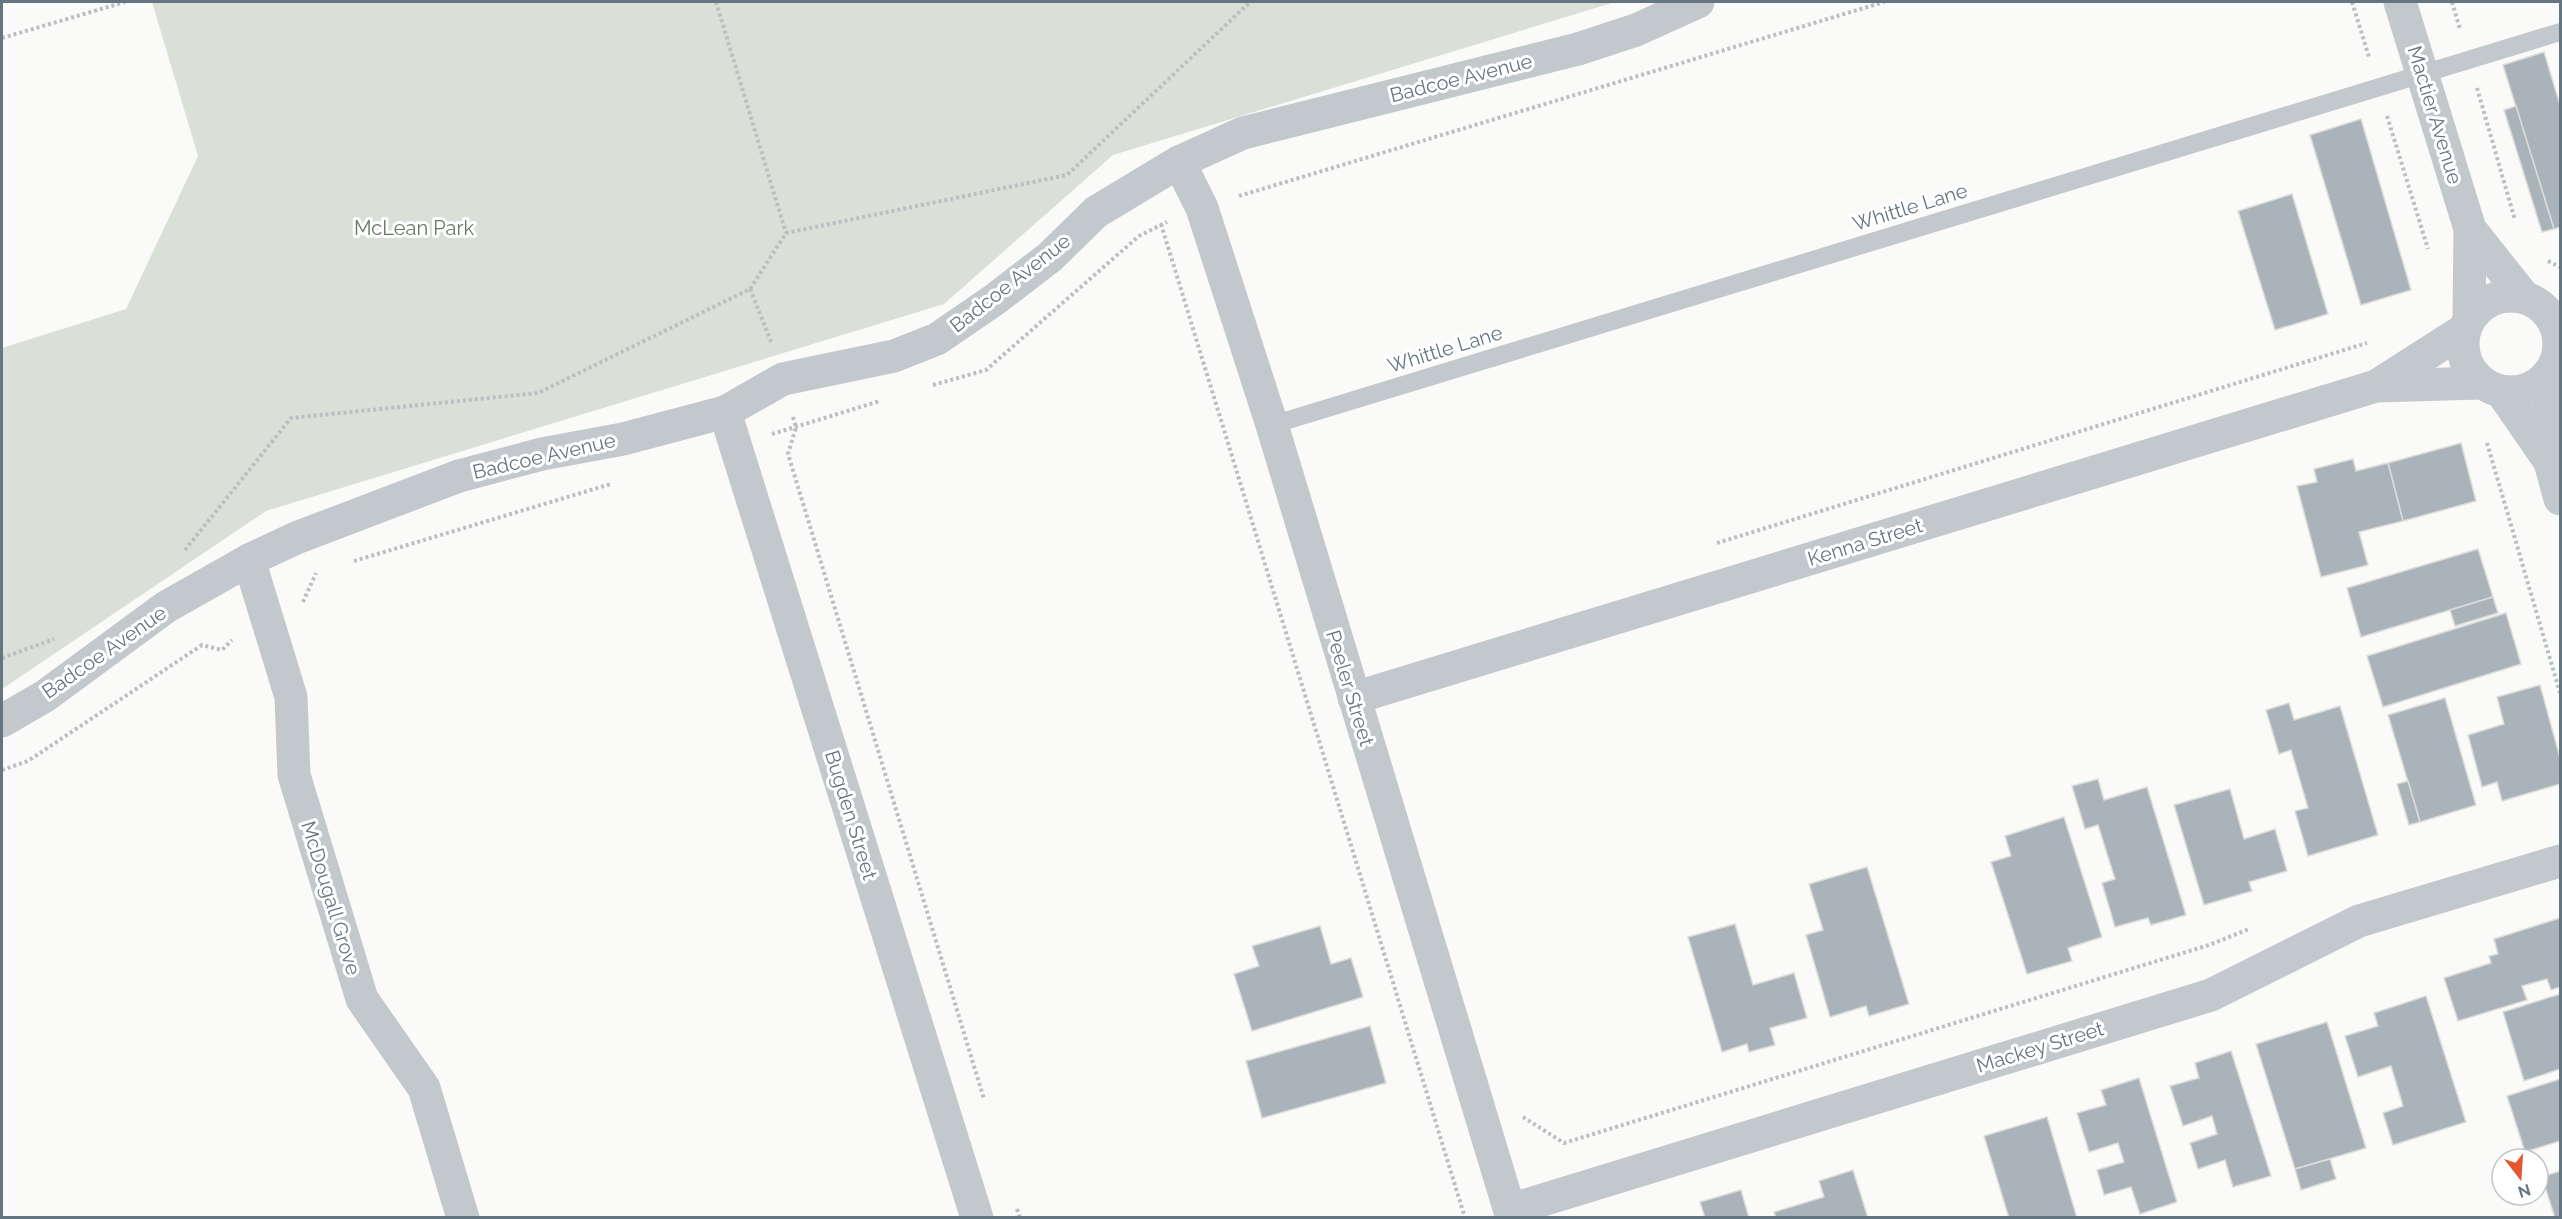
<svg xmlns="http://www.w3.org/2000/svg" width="2562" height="1219" font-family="Raleway,sans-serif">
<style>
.green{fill:#dadfd7}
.building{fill:#aab3b9;stroke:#dcdcda;stroke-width:1.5}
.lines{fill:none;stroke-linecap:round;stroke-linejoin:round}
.path{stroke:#bbbfc2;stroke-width:4;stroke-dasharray:3 3;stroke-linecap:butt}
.lane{stroke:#c3c8cc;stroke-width:18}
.street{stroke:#c3c8cc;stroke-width:33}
.labels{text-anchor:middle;stroke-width:6;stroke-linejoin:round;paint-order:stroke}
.street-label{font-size:20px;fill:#657683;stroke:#fff}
.park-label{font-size:20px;fill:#687a64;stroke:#fff}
</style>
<rect width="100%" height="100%" fill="#fafaf8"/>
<!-- green -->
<path class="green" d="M 152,2 L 1615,2 L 1113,155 L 944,304 L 266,511 L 2,689 L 2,348 L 126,309 L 198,156 Z"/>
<!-- building -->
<g class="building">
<path d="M 2544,52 L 2560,105 L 2560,227 L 2554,229 L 2503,65 Z"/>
<path d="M 2516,106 L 2554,229 L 2542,232 L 2504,110 Z"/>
<path d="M 2361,119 L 2411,290 L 2361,305 L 2310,135 Z"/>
<path d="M 2292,194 L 2328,314 L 2275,330 L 2238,211 Z"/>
<path d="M 2461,443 L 2476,501 L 2403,521 L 2388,463 Z"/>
<path d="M 2353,459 L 2356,471 L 2388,463 L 2403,521 L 2359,532 L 2368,565 L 2321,577 L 2297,486 L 2317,482 L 2314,469 Z"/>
<path d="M 2478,549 L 2493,597 L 2361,637 L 2347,588 Z"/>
<path d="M 2493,597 L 2498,613 L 2455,626 L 2450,610 Z"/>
<path d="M 2506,613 L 2521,664 L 2383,707 L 2367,656 Z"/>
<path d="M 2540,685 L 2560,758 L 2560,784 L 2502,801 L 2497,782 L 2482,787 L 2468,735 L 2504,724 L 2497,697 Z"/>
<path d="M 2445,698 L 2476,805 L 2420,822 L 2388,715 Z"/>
<path d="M 2289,703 L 2294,720 L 2340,706 L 2378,835 L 2308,856 L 2295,811 L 2308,808 L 2291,750 L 2279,754 L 2266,710 Z"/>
<path d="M 2098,779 L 2104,800 L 2147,787 L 2186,915 L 2151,925 L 2148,918 L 2115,927 L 2102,883 L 2115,879 L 2098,825 L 2085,829 L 2072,786 Z"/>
<path d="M 2408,781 L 2420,822 L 2409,825 L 2397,784 Z"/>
<path d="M 2230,789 L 2244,839 L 2275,829 L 2287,871 L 2249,882 L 2252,891 L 2204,905 L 2174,805 Z"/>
<path d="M 2064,817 L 2102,937 L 2068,948 L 2072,961 L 2027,974 L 1991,862 L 2011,856 L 2005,836 Z"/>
<path d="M 1867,867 L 1909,1004 L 1869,1016 L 1866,1006 L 1830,1017 L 1806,935 L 1823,930 L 1809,884 Z"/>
<path d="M 2560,918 L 2560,987 L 2551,990 L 2547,979 L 2522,986 L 2527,1000 L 2458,1021 L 2444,978 L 2491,963 L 2489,956 L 2498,954 L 2494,939 Z"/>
<path d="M 1735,924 L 1753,985 L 1794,973 L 1807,1018 L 1770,1028 L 1775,1045 L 1749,1052 L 1747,1044 L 1722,1052 L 1688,937 Z"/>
<path d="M 1320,926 L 1331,964 L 1351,958 L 1363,997 L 1252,1031 L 1234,974 L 1259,966 L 1252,946 Z"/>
<path d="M 2560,994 L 2560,1069 L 2524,1081 L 2503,1012 Z"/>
<path d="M 2426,996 L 2466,1122 L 2393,1145 L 2383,1113 L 2403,1106 L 2391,1066 L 2358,1077 L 2345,1036 L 2378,1026 L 2374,1013 Z"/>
<path d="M 2327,1022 L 2366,1148 L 2295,1169 L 2256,1044 Z"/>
<path d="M 1370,1026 L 1386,1083 L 1262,1118 L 1246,1061 Z"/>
<path d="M 2231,1051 L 2271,1176 L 2233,1187 L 2225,1160 L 2198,1169 L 2190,1143 L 2217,1134 L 2212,1116 L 2183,1126 L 2170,1086 L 2199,1078 L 2195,1063 Z"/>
<path d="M 2139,1078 L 2177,1202 L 2140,1214 L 2131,1187 L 2104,1195 L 2097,1170 L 2124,1162 L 2118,1143 L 2089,1152 L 2077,1113 L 2106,1105 L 2101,1090 Z"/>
<path d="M 2560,1079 L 2560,1141 L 2525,1152 L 2507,1096 Z"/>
<path d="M 2047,1117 L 2077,1218 L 2009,1218 L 1984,1136 Z"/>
<path d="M 2330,1159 L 2336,1179 L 2301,1190 L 2295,1169 Z"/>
<path d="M 1853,1170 L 1868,1218 L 1776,1218 L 1774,1212 L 1824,1197 L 1819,1181 Z"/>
<path d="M 2560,1171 L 2560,1218 L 2555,1218 L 2542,1177 Z"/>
<path d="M 1741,1190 L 1749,1218 L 1705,1218 L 1700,1202 Z"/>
</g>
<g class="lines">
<!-- path -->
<g class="path">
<path d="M 716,2 L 786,233"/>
<path d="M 2352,2 L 2369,57"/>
<path d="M 2452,2 L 2460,29"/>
<path d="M 2,38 L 125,2"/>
<path d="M 2477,88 L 2515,220"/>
<path d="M 2387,116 L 2428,249"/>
<path d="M 1239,196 L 1884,2"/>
<path d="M 1161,224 L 1465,1218"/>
<path d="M 2548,261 L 2560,267"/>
<path d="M 750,289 L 772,344"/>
<path d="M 933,385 L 986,370 L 1139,236 L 1167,222"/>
<path d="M 793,417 L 796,427 L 788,454 L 984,1099"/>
<path d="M 772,434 L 880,401"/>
<path d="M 2487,443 L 2560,693"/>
<path d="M 1717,543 L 2367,343"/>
<path d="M 185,550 L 291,418 L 538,393 L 750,289 L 786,233 L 1067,175 L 1250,2"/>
<path d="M 354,561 L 611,484"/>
<path d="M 303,602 L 316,573"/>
<path d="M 2,658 L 54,639"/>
<path d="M 2,770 L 28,761 L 202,645 L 222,650 L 232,640"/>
<path d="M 1523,1117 L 1564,1143 L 2209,945 L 2249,929"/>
<path d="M 1017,1209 L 1020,1218"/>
</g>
<!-- lane -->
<path class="lane" d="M 1272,425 L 2560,32"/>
<!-- street -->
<g class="street">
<path d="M 2400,2 L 2470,229 L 2469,319"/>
<path d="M 1179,162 L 1202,208 L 1272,425 L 1512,1218"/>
<path d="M 2470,229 L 2524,297"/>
<circle cx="2511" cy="344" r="48"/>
<path d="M 2547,376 L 2550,462 L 2560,499"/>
<path d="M 2378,385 L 2464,330"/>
<path d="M 2501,391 L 2550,462"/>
<path d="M 725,412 L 977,1218"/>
<path d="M 249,560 L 291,697 L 294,775 L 362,999 L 424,1088 L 463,1218"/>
<path d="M 1354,698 L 2376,386 L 2481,383"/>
<path d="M 2,721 L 45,696 L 166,607 L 249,560 L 296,538 L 459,476 L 542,454 L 623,439 L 725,412 L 783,379 L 894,356 L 937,339 L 994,300 L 1050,257 L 1096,212 L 1179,162 L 1243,133 L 1578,49 L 1636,30 L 1698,2"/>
<path d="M 1510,1210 L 2211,995 L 2359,921 L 2560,861"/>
</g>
</g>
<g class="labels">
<!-- street labels -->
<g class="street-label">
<text transform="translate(1461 78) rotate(-14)" y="7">Badcoe Avenue</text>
<text transform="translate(2435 115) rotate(73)" y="7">Mactier Avenue</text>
<text transform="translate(1910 207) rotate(-17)" y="7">Whittle Lane</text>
<text transform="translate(1010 283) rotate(-38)" y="7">Badcoe Avenue</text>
<text transform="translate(1445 349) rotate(-17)" y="7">Whittle Lane</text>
<text transform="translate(544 456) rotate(-13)" y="7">Badcoe Avenue</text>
<text transform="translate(1865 542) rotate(-17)" y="7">Kenna Street</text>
<text transform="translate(104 652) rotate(-35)" y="7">Badcoe Avenue</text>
<text transform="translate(1350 688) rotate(73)" y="7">Peeler Street</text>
<text transform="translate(851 815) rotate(73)" y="7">Bugden Street</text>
<text transform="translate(331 898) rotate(73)" y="7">McDougall Grove</text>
<text transform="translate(2040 1047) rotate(-17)" y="7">Mackey Street</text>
</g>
<!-- park labels -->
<g class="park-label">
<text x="414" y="235">McLean Park</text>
</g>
</g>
<!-- border -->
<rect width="2562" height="1219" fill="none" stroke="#657683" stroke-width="6"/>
<!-- north arrow -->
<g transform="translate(2520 1177) rotate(163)"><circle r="28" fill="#ffffff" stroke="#c1c8cd" stroke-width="1.5"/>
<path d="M0-4.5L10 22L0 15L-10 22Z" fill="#e4572e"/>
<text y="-9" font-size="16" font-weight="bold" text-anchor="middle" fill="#657683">N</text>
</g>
</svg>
